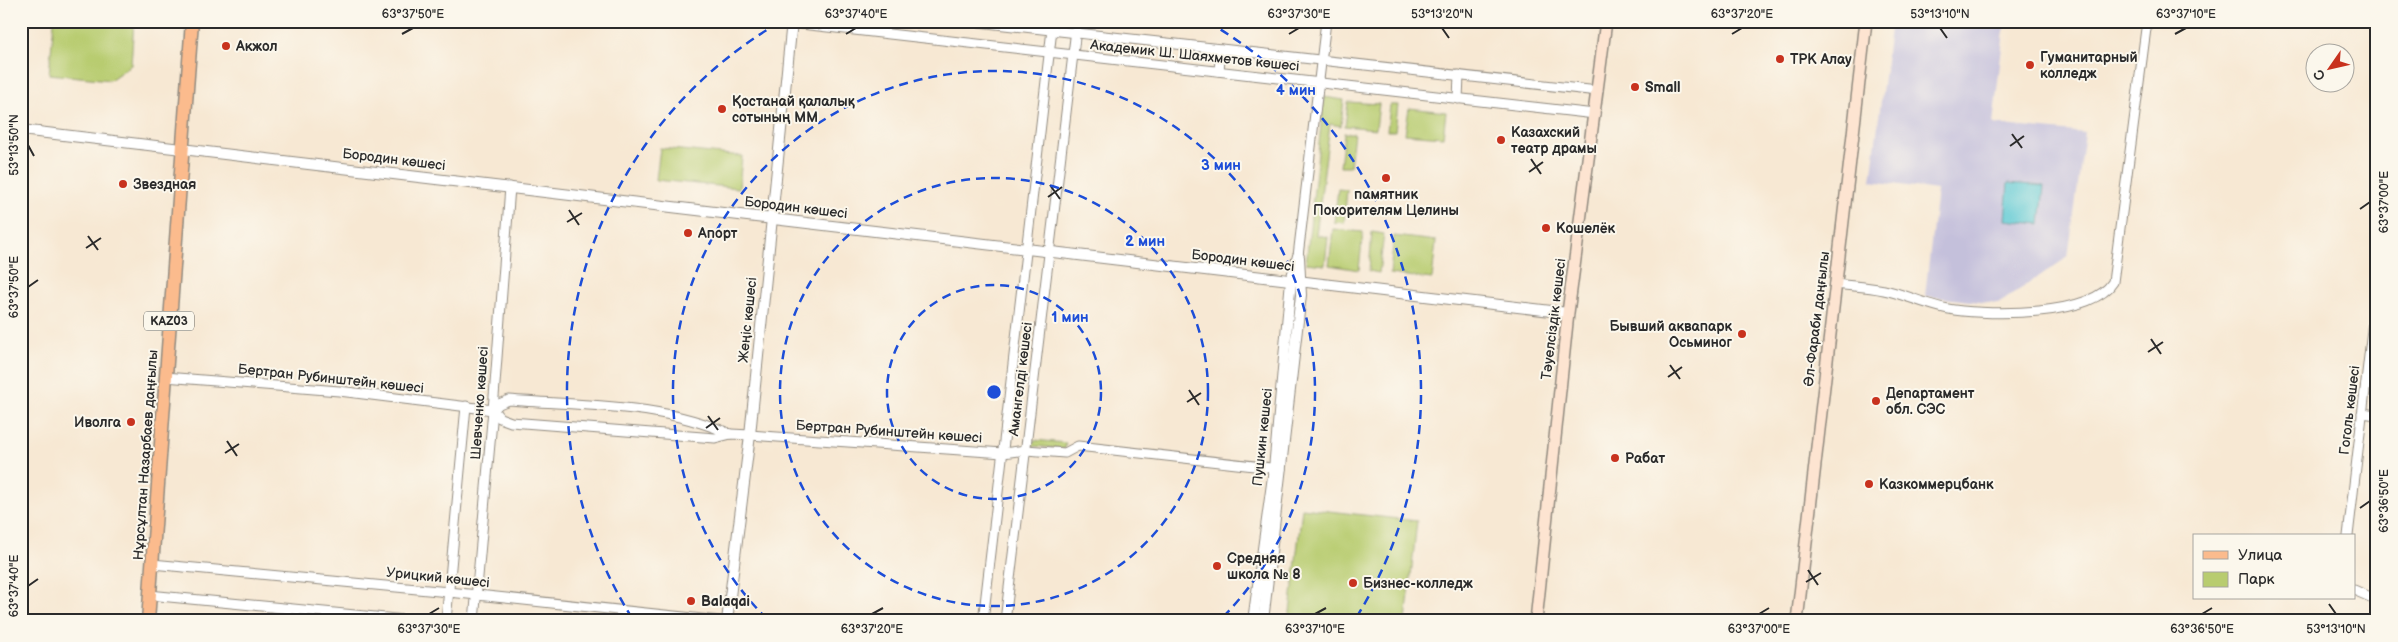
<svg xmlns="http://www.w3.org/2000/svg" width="2398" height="642" font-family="'Balsamiq Sans',sans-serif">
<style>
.industrial{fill:#c4c0db}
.green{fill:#b8cc6f;stroke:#727c4d}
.water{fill:#5dc9d4;stroke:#447a80}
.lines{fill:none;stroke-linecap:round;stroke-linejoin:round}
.minor-casing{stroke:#918a7f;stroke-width:11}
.tertiary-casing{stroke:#918a7f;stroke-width:12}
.secondary-casing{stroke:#918a7f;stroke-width:14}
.primary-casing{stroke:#918a7f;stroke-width:15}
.minor{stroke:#fff;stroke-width:9}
.tertiary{stroke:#fff;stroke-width:10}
.secondary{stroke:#fde4d1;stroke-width:11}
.primary{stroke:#fbbb8d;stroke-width:12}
.ticks{fill:none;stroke:#2b2b2b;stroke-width:2}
.ring{fill:none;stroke:#1d4ed8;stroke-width:2.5;stroke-dasharray:9 6}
.poi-dot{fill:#c8321e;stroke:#fbf7ec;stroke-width:2}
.labels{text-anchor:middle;stroke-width:4;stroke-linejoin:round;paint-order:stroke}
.shield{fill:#fbf7ec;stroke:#696865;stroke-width:1}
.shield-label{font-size:12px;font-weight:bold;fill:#2b2b2b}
.poi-label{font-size:14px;font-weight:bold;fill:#2b2b2b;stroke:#fbf7ec;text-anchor:start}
.street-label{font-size:14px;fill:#2b2b2b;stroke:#fbf7ec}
.centre{fill:#1d4ed8;stroke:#fbf7ec;stroke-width:2.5}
.ring-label{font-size:15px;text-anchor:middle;font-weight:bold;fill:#1d4ed8;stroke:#fbf7ec;stroke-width:4;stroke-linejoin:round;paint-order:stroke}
.neatline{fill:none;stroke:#2b2b2b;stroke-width:2}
.ticks-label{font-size:12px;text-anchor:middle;fill:#2b2b2b}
</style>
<rect width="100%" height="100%" fill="#fbf7ec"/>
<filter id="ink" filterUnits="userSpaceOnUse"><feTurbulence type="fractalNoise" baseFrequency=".02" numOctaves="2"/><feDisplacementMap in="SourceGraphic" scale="10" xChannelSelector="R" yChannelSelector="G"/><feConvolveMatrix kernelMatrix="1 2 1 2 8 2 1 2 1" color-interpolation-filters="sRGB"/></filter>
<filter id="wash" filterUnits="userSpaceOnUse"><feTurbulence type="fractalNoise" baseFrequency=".0096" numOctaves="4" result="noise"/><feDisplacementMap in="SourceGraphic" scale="20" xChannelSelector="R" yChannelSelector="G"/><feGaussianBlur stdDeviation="1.12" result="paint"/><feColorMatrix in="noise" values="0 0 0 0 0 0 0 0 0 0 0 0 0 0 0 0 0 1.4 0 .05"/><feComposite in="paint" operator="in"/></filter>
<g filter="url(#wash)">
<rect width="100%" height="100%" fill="#f7e8d3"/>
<!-- industrial -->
<path class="industrial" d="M 1891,21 L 2005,21 L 1993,124 L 2085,133 L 2068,257 L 1998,304 L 1925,296 L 1937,190 L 1871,181 Z"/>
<!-- green -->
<g class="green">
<path d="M 54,21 L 134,21 L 131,65 L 110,80 L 49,74 Z"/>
<path d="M 1324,97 L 1344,100 L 1341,126 L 1330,124 L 1316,235 L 1328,237 L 1325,265 L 1306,263 Z"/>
<path d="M 1348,102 L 1379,104 L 1376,129 L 1345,126 Z"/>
<path d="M 1390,105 L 1398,105 L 1395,131 L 1387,131 Z"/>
<path d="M 1409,108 L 1446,112 L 1443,137 L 1405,134 Z"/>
<path d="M 1344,133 L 1354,133 L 1350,166 L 1340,166 Z"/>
<path d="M 660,148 L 742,156 L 739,188 L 656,180 Z"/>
<path d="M 1338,189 L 1347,190 L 1344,223 L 1334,222 Z"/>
<path d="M 1333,229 L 1363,232 L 1359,270 L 1329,265 Z"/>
<path d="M 1372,232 L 1384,234 L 1379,273 L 1369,271 Z"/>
<path d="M 1394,236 L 1436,241 L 1432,279 L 1390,274 Z"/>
<path d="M 1034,440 L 1066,443 L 1065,449 L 1033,446 Z"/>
<path d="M 1302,508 L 1417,521 L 1406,621 L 1289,621 Z"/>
</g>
<!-- water -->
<path class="water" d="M 2008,183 L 2044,186 L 2040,224 L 2005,220 Z"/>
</g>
<g filter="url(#ink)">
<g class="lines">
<!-- minor casing -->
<g class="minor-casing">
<g id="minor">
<path d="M 969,21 L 1598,91"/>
<path d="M 792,23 L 1595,114"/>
<path d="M 1219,71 L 1221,49"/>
<path d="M 1458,99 L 1459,75"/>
<path d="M 1298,256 L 1326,21"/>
<path d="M 1835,284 C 1851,286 1868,287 1884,290 C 1908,295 1930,307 1954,310 C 1991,315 2091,317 2113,282 L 2147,21"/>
<path d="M 165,377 L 339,391 L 493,410"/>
<path d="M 493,410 L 500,418 L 511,422 L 715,438 L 731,434 L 750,435 L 1003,453 L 1026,450 L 1065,453 L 1078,446 L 1281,469"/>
<path d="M 493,410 L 499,404 L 509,400 C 584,406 662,403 730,434"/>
<path d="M 2362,413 L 2377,415"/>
<path d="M 2348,536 L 2377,287"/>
<path d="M 152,564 L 449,592 L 721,621"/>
<path d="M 2354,590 L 2377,600"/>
<path d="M 149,595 L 416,621"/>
<path d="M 446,621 L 466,406"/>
<path d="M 474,621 L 493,410 L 510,187"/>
<path d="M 983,621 L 1053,21"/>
<path d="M 1005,621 L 1077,21"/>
</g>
</g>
<!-- tertiary casing -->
<g class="tertiary-casing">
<g id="tertiary">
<path d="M 21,130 L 1568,313"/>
<path d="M 727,621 L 750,435 L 792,21"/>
<path d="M 1253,621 L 1274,469 L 1291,280 L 1298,256"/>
<path d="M 1263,621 L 1301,295 L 1299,257"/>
</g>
</g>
<!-- secondary casing -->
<g class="secondary-casing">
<g id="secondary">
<path d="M 1536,621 L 1568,313 L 1606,21"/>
<path d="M 1797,621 L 1866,21"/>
</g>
</g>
<!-- primary casing -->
<g class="primary-casing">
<path id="primary" d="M 148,621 L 192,21"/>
</g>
<!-- minor -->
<use href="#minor" class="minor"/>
<!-- tertiary -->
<use href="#tertiary" class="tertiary"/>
<!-- secondary -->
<use href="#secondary" class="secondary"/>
<!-- primary -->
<use href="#primary" class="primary"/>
</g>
</g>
<!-- ticks -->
<path class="ticks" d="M 1442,28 L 1449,38M 1940,28 L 1947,38M 402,34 L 413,28M 846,34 L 856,28M 1289,34 L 1299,28M 1732,34 L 1742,28M 2175,34 L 2186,28M 2012,134 L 2022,148M 28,145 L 34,156M 2010,146 L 2024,136M 1531,159 L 1541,174M 1529,172 L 1543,162M 1050,185 L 1060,199M 1048,197 L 1062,187M 2360,209 L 2370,202M 569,210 L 579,225M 567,222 L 582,213M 88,236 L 98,250M 86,248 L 101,238M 28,287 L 38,280M 2151,339 L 2161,354M 2148,352 L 2163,342M 1670,365 L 1680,379M 1668,377 L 1682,367M 1189,390 L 1199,405M 1187,402 L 1201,393M 708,416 L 718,430M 706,428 L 720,418M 227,441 L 237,456M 225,453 L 239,444M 2360,508 L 2370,501M 1808,570 L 1818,585M 1806,582 L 1821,573M 28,586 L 38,579M 2329,604 L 2336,614M 429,614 L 439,608M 872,614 L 883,608M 1315,614 L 1326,608M 1759,614 L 1769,608M 2202,614 L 2212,608"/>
<!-- distance rings -->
<g class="ring">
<circle cx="994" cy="392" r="107"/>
<circle cx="994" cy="392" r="214"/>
<path d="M767 619A321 321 0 1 1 1221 619"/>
<path d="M632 618A427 427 0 0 1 780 22M1208 22A427 427 0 0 1 1356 618"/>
</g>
<!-- markers -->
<g class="poi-dot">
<circle cx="226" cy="46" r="5"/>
<circle cx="1780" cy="59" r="5"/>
<circle cx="2030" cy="65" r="5"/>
<circle cx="1635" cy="87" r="5"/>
<circle cx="722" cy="109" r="5"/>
<circle cx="1501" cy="140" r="5"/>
<circle cx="1386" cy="178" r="5"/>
<circle cx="123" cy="184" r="5"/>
<circle cx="1546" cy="228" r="5"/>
<circle cx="688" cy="233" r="5"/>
<circle cx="1742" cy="334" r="5"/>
<circle cx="1876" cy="401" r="5"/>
<circle cx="131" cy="422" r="5"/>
<circle cx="1615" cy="458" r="5"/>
<circle cx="1869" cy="484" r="5"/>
<circle cx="1217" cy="566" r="5"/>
<circle cx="1353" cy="583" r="5"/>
<circle cx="691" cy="601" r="5"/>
</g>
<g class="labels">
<!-- shield labels -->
<rect class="shield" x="144" y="311.5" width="50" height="19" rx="4"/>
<g class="shield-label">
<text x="169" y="325">KАZ03</text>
</g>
<!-- poi labels -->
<g class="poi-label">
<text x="236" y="51">Акжол</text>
<text x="2040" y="62">Гуманитарный<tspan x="2040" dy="16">колледж</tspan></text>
<text x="1790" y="64">ТРК Алау</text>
<text x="1645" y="92">Small</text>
<text x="732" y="106">Қостанай қалалық<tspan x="732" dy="16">сотының ММ</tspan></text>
<text x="1511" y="137">Казахский<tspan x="1511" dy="16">театр драмы</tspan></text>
<text x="133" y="189">Звездная</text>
<text x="1386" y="199" text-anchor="middle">памятник<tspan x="1386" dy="16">Покорителям Целины</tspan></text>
<text x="1556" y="233">Кошелёк</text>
<text x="698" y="238">Апорт</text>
<text x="1732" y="331" text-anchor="end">Бывший аквапарк<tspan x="1732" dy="16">Осьминог</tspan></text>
<text x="1886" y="398">Департамент<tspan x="1886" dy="16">обл. СЭС</tspan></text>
<text x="121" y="427" text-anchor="end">Иволга</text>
<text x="1625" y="463">Рабат</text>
<text x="1879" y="489">Казкоммерцбанк</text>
<text x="1227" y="563">Средняя<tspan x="1227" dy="16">школа № 8</tspan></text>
<text x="1363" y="588">Бизнес-колледж</text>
<text x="701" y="606">Balaqai</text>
</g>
<!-- street labels -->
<g class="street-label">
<text transform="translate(1195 55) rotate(6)" y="5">Академик Ш. Шаяхметов көшесі</text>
<text transform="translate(394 159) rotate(7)" y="5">Бородин көшесі</text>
<text transform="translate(796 207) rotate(7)" y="5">Бородин көшесі</text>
<text transform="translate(1243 260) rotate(7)" y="5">Бородин көшесі</text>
<text transform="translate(1553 319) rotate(-83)" y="5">Тәуелсіздік көшесі</text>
<text transform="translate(1816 319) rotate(-83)" y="5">Әл-Фараби даңғылы</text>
<text transform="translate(747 320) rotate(-84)" y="5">Жеңіс көшесі</text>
<text transform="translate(331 378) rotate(6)" y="5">Бертран Рубинштейн көшесі</text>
<text transform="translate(1020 379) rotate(-83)" y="5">Амангелді көшесі</text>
<text transform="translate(479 403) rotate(-86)" y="5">Шевченко көшесі</text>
<text transform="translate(2349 410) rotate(-83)" y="5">Гоголь көшесі</text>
<text transform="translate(889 431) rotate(4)" y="5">Бертран Рубинштейн көшесі</text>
<text transform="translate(1262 437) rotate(-84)" y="5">Пушкин көшесі</text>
<text transform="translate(145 455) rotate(-86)" y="5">Нұрсұлтан Назарбаев даңғылы</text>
<text transform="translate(438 577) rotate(6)" y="5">Урицкий көшесі</text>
</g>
</g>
<circle cx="994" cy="392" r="8" class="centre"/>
<g class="ring-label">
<text x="1296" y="95">4 мин</text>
<text x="1221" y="170">3 мин</text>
<text x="1145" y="246">2 мин</text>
<text x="1070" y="322">1 мин</text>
</g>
<!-- margin -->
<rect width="2398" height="642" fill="none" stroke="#fbf7ec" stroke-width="55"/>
<!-- legend -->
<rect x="2193" y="534" width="162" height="65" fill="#fbf7ec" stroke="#a8a59f"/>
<rect x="2203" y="551" width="25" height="8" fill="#fbbb8d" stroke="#a8a59f"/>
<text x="2238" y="560" font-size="15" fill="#2b2b2b">Улица</text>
<rect x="2203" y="572" width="25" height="15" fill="#b8cc6f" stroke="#a8a59f"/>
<text x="2238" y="584" font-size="15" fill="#2b2b2b">Парк</text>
<!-- north arrow -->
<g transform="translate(2330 68) rotate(236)"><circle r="24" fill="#fbf7ec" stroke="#a8a59f"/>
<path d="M0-4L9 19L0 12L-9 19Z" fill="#c8321e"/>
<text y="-8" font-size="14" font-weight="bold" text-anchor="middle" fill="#2b2b2b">С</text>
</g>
<rect x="28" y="28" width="2342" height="586" class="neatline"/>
<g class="ticks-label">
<text x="413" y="18">63°37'50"E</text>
<text x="856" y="18">63°37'40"E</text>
<text x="1299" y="18">63°37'30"E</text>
<text x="1442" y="18">53°13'20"N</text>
<text x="1742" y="18">63°37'20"E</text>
<text x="1940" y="18">53°13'10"N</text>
<text x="2186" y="18">63°37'10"E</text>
<text transform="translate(14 145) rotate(-90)" y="4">53°13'50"N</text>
<text transform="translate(2384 202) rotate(-90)" y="4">63°37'00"E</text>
<text transform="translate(14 287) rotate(-90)" y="4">63°37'50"E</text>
<text transform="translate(2384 501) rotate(-90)" y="4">63°36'50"E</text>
<text transform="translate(14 586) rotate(-90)" y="4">63°37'40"E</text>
<text x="429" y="633">63°37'30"E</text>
<text x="872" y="633">63°37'20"E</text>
<text x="1315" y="633">63°37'10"E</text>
<text x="1759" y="633">63°37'00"E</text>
<text x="2202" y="633">63°36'50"E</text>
<text x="2336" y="633">53°13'10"N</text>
</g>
</svg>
